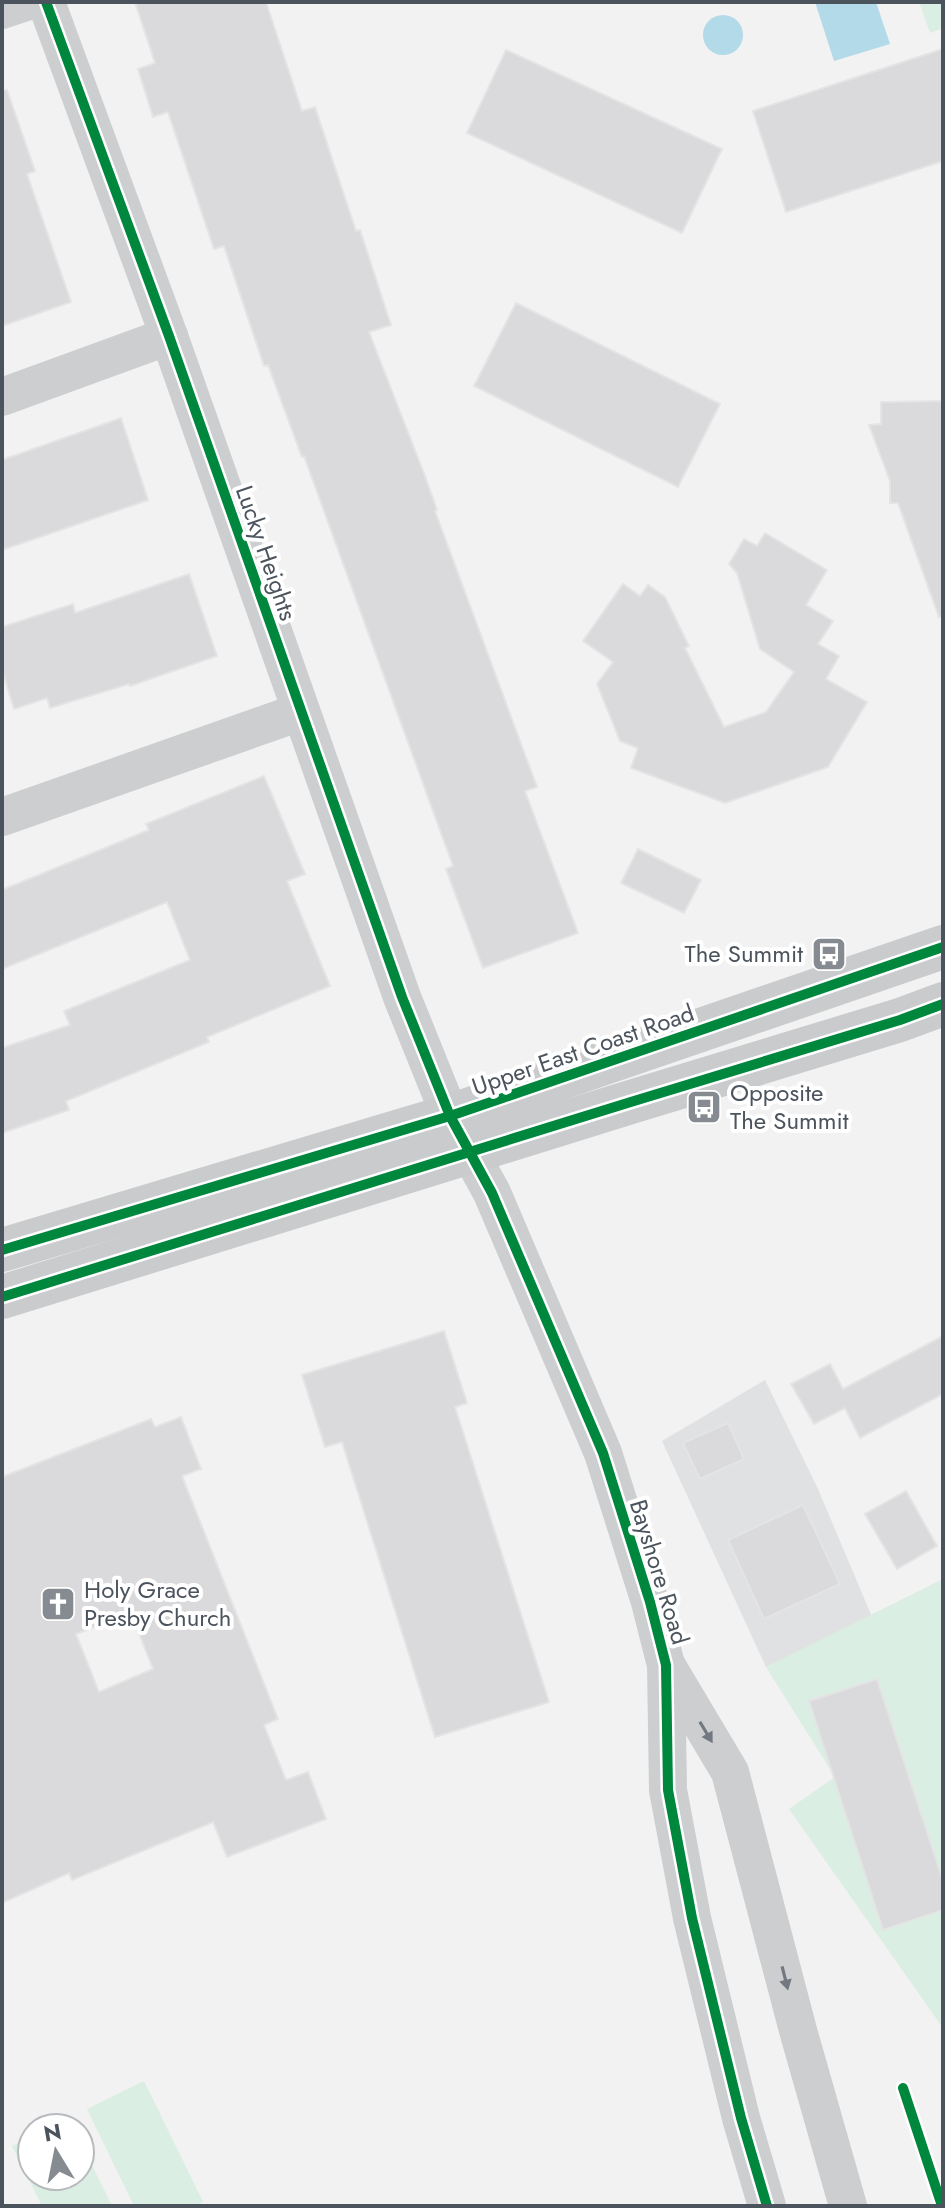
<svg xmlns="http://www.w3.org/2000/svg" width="945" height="2208" font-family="Jost,sans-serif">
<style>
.education{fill:#e0e1e2}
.green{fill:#daeee3}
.water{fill:#b3dae8}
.building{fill:#dadadc;stroke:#e4e4e5;stroke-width:2;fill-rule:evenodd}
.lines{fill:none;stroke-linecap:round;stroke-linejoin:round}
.minor{stroke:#ccced0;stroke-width:38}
.major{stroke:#c9cbcd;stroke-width:44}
.cycleway-casing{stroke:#fff;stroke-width:15}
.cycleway{stroke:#00873e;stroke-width:10}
.oneway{fill:#727880}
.labels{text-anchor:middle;stroke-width:8;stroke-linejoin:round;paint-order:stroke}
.street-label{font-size:24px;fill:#4b535d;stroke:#fff}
.poi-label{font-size:24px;fill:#4b535d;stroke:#fff;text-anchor:start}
</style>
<rect width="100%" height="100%" fill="#f2f2f2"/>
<!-- education -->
<path class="education" d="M 765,1380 L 818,1489 L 872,1617 L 766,1667 L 662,1441 Z"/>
<!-- green -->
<g class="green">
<path d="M 919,2 L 943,2 L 943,28 L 930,33 Z"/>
<path d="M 943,1579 L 943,2028 L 789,1809 L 835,1777 L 766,1667 Z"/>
<path d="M 144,2081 L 203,2202 L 195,2206 L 134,2206 L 87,2109 Z"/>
<path d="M 32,2137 L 32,2176 L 80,2176 L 80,2141 L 112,2206 L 42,2206 L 12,2146 Z"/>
</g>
<!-- water -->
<g class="water">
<path d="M 815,2 L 876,2 L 890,44 L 834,61 Z"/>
<circle cx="723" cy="35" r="20"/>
</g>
<!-- building -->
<g class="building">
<path d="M 135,2 L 266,2 L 302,111 L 315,107 L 356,231 L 360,230 L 391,325 L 369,332 L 425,476 L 437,510 L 435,511 L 537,787 L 525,791 L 578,933 L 483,968 L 446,869 L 453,866 L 304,456 L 302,457 L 268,365 L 264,366 L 224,246 L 214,249 L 168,112 L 153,117 L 138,69 L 155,63 Z"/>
<path d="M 943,49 L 943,161 L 786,212 L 753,111 Z"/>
<path d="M 506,50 L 722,149 L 682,233 L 467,133 Z"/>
<path d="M 7,90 L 35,171 L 27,174 L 71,302 L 2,326 L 2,91 Z"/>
<path d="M 516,303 L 720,404 L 678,487 L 474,386 Z"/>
<path d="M 943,401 L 943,616 L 939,617 L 898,503 L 890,503 L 890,481 L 869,425 L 881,424 L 881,402 Z"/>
<path d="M 121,418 L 148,500 L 2,550 L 2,460 Z"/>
<path d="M 765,533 L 827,570 L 806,605 L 833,621 L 818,644 L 839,656 L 826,679 L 867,702 L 828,767 L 725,803 L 631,768 L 638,748 L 620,741 L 597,684 L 613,662 L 583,641 L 623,584 L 640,596 L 648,585 L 665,597 L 689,646 L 685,648 L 724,727 L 766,712 L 794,672 L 760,649 L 737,573 L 729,564 L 744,539 L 757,546 Z"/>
<path d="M 189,574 L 217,656 L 130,686 L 129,684 L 50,708 L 47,698 L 14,709 L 2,669 L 2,627 L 73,604 L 75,613 Z"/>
<path d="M 264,776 L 305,874 L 287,881 L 330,986 L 207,1037 L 209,1042 L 66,1101 L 69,1110 L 2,1133 L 2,1048 L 70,1025 L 64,1011 L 190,960 L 167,902 L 2,969 L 2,890 L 149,830 L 146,824 Z"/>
<path d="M 638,849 L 701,880 L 684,913 L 621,883 Z"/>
<path d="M 444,1331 L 467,1403 L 455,1407 L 549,1702 L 435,1737 L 342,1442 L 325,1447 L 302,1375 Z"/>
<path d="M 943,1336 L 943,1394 L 860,1438 L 845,1408 L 814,1424 L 791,1384 L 830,1364 L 843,1389 Z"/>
<path d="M 181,1417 L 201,1469 L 182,1476 L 278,1719 L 264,1725 L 286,1780 L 308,1772 L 326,1819 L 227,1857 L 213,1822 L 72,1880 L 69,1873 L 2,1903 L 2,1477 L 151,1419 L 155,1427 ZM 131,1613 L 153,1669 L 99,1692 L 76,1634 Z"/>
<path d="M 728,1423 L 744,1459 L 700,1479 L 683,1443 Z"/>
<path d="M 906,1491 L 937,1546 L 897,1569 L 865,1514 Z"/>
<path d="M 803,1505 L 840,1584 L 764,1619 L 728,1540 Z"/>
<path d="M 877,1679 L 943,1881 L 943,1910 L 883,1930 L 809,1701 Z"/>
</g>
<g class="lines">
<!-- minor -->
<g class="minor">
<path d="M 46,2 L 169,336 L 402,997 L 450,1116 L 492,1193 L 603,1453 L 650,1602 L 666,1665 L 668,1790 L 692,1918 L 741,2118 L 767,2206"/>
<path d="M 2,10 L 26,2"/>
<path d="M 2,397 L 169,336"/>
<path d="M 2,817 L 300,712"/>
<path d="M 668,1668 L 730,1772 L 799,2034 L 848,2206"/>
</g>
<!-- major -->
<g class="major">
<path d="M 2,1250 L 450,1116 L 943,947"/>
<path d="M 2,1297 C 302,1205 600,1110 900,1020 L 943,1004"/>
</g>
<!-- cycleway casing -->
<g class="cycleway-casing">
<g id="cycleway">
<path d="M 46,2 L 169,336 L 402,997 L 450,1116 L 492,1193 L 603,1453 L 650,1602 L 666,1665 L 668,1790 L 692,1918 L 741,2118 L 767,2206"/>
<path d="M 2,1250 L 450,1116 L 943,947"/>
<path d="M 2,1297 C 302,1205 600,1110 900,1020 L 943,1004"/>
<path d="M 903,2088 L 942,2206"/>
</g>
</g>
<!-- cycleway -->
<use href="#cycleway" class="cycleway"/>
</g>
<!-- one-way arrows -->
<defs><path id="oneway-solid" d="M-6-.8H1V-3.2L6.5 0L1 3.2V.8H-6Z" transform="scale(2)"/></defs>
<g class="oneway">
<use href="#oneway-solid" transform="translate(706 1732) rotate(59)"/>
<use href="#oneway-solid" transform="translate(785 1978) rotate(76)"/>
</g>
<!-- icons -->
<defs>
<g id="bus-square" transform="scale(1.8)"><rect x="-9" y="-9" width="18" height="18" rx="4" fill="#858b91" stroke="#fff"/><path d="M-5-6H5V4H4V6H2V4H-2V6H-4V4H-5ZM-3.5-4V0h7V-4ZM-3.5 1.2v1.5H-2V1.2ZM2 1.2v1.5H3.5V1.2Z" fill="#fff"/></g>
<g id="church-square" transform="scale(1.8)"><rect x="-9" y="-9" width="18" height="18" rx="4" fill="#858b91" stroke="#fff"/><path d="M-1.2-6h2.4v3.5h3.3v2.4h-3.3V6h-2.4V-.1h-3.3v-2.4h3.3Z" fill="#fff"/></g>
</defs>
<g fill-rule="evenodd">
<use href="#bus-square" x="829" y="954"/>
<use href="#bus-square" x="704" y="1107"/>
<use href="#church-square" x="58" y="1604"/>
</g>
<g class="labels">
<!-- street labels -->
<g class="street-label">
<text transform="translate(266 553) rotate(71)" y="8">Lucky Heights</text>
<text transform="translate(583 1050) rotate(-19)" y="8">Upper East Coast Road</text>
<text transform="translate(659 1572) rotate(73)" y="8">Bayshore Road</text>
</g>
<!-- poi labels -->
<g class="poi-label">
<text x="803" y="962" text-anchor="end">The Summit</text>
<text x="730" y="1101">Opposite<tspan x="730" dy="28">The Summit</tspan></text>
<text x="84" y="1598">Holy Grace<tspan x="84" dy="28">Presby Church</tspan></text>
</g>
</g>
<!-- border -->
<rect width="945" height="2208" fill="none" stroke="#4b535d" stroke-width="8"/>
<!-- north arrow -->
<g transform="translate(56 2152) rotate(350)"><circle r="38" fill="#ffffff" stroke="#b7babe" stroke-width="2"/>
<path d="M0-6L14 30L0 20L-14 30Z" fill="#858b91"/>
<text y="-12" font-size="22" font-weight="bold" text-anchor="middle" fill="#4b535d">N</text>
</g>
</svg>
